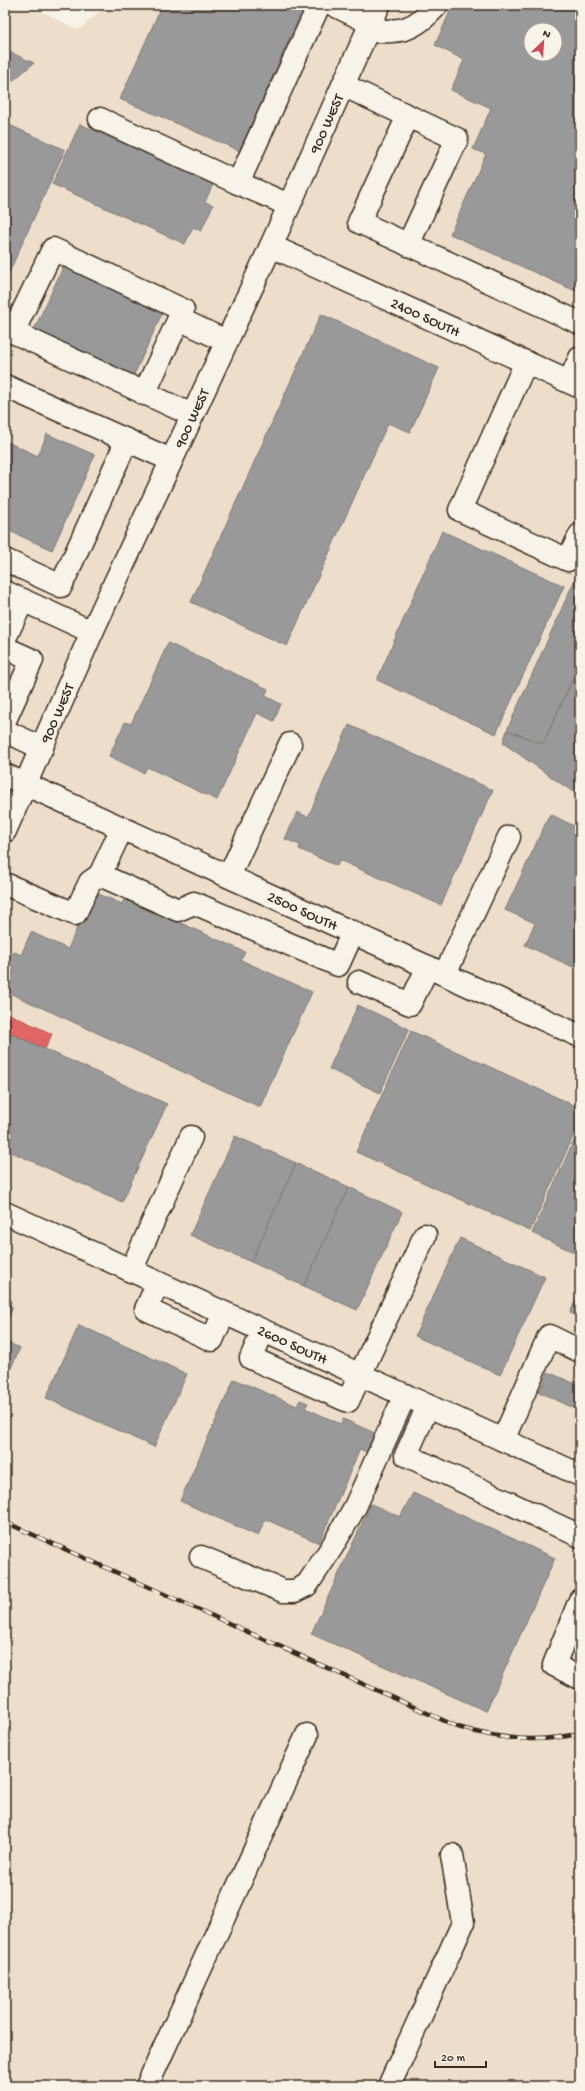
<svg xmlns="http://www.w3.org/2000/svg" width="585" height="2091" font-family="'Gochi Hand',sans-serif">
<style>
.built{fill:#ecdeca;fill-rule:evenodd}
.shops{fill:#e06666;stroke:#ae5450}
.industry{fill:#999;stroke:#7d7874;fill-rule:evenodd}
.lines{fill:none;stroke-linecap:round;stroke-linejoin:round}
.minor-casing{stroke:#3b2a1e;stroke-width:25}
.major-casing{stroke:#3b2a1e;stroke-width:25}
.minor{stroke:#f7f3e8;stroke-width:22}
.major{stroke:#f7f3e8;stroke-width:22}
.rail-casing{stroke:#3b2a1e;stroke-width:4.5}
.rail{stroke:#f7f3e8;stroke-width:3;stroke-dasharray:9;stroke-linecap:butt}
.labels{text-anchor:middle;stroke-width:4;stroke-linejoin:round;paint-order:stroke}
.street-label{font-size:15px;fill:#3b2a1e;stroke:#f7f3e8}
</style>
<rect width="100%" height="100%" fill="#f7f3e8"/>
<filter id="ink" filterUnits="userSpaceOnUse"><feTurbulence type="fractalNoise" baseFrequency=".025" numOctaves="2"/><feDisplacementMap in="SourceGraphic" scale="8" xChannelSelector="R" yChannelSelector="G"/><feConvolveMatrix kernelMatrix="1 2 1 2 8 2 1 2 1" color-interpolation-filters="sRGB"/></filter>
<g filter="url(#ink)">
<!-- built -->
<path class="built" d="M 5,5 L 29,5 L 78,30 L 107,5 L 580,5 L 580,2086 L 5,2086 ZM 531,30 L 555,30 L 555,54 L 531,54 Z"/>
<!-- shops -->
<path class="shops" d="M 5,1012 L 52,1034 L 45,1049 L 5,1031 Z"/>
<!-- industry -->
<g class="industry">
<path d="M 162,5 L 291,5 L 302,10 L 240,151 L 120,99 Z"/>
<path d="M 453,5 L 580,5 L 580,293 L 450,234 L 486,154 L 473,149 L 491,108 L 451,90 L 464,60 L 435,45 ZM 531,30 L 555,30 L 555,54 L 531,54 Z"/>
<path d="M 5,50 L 34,63 L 5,87 Z"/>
<path d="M 5,123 L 65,150 L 5,281 Z"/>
<path d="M 80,124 L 213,184 L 205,202 L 213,205 L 201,231 L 193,227 L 185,244 L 52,184 Z"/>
<path d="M 66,261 L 165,307 L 133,377 L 33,332 Z"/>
<path d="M 321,314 L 439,368 L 410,432 L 388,423 L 287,646 L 191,602 Z"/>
<path d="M 47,434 L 95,455 L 52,550 L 5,529 L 5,441 L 38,456 Z"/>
<path d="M 442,531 L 564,586 L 496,734 L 377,680 Z"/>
<path d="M 580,568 L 580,663 L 543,744 L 507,730 Z"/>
<path d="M 168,643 L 268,689 L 265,696 L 281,704 L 274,721 L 257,713 L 217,800 L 147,767 L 144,773 L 109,756 L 125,722 L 131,724 Z"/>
<path d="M 580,663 L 580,797 L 503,743 L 507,730 L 543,744 Z"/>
<path d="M 349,725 L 493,790 L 441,905 L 339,860 L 337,866 L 299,849 L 300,845 L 285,839 L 297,812 L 308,817 Z"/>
<path d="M 550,814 L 580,829 L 580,968 L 574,965 L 573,967 L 525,945 L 535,923 L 505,910 Z"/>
<path d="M 94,892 L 122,904 L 125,898 L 245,952 L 241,960 L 312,992 L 260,1107 L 5,991 L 14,968 L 7,965 L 13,951 L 21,955 L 31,932 L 68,949 L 77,928 L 71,926 L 76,916 Z"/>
<path d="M 358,1005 L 409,1029 L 380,1093 L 329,1069 Z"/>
<path d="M 5,1031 L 167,1104 L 122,1202 L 5,1149 Z"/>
<path d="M 411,1031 L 580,1108 L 580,1121 L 530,1231 L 356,1152 Z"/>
<path d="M 580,1127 L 580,1255 L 532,1233 Z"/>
<path d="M 235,1136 L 296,1163 L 251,1262 L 190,1235 Z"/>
<path d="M 296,1163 L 349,1187 L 304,1286 L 251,1262 Z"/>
<path d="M 349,1187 L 402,1212 L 357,1310 L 304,1286 Z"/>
<path d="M 460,1238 L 545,1277 L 500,1375 L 415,1336 Z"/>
<path d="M 579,1292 L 580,1292 L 580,1317 L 570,1313 Z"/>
<path d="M 5,1304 L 13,1307 L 5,1325 Z"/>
<path d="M 79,1325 L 187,1374 L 154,1447 L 46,1398 Z"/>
<path d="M 5,1341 L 20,1348 L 5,1381 Z"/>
<path d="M 548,1372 L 580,1386 L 580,1411 L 539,1392 Z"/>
<path d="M 234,1379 L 297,1406 L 300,1400 L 308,1403 L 305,1408 L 341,1424 L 343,1419 L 377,1434 L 368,1453 L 360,1449 L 319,1543 L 265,1519 L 258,1536 L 180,1501 Z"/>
<path d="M 413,1493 L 555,1558 L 486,1711 L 311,1634 L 371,1504 L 400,1517 Z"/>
</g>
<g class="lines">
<!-- minor casing -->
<g class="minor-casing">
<g id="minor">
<path d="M 334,5 L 371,23"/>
<path d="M 367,31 C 401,32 413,32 437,5"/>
<path d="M 343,85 L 408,116 L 359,222 L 580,323"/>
<path d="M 408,116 L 457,139 L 408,245"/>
<path d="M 100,119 L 238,183 L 319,5"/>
<path d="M 238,183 L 289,205"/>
<path id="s1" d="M 271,246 L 580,387"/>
<path d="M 179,319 L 226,341"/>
<path d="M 526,362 L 460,510 L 568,560 L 580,535"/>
<path d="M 569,382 L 580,358"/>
<path d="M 5,386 L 171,460"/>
<path d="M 144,394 L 183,310 L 53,249 L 13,332 L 192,415"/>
<path d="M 5,560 L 61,586 L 127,440"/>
<path d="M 5,592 L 92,632"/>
<path d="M 5,638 L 23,600"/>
<path d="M 5,648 L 32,660 L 5,720"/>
<path d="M 5,731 L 42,748"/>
<path id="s2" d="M 5,775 L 580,1036"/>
<path d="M 122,828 L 100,875 L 178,910 L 194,903 L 338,965 L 353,932"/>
<path d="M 229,876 L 290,744"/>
<path d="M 5,884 L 75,914 L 90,882 L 100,875"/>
<path d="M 445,974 L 509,837"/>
<path d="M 359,982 L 410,1004 L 428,967"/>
<path id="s3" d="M 5,1213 L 580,1475"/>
<path d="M 131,1271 L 191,1137"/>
<path d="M 158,1283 L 146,1309 L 212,1340 L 224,1313"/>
<path d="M 263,1331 L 251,1358 L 348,1401 L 425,1235"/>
<path d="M 428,1406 L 406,1455 L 580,1536"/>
<path d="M 503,1440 L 549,1336 L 580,1351"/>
<path d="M 201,1557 L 283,1591 L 295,1591 L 307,1585 L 332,1547 L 355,1507 L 405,1395"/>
<path d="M 580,1600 L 554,1665 L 580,1678"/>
<path d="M 147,2086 L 307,1735"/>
<path d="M 389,2086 L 463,1923 L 452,1855"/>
</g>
</g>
<!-- major casing -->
<g class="major-casing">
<g id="major">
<path id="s4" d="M 5,831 L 92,632 L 271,246 L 379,5"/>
</g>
</g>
<!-- minor -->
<use href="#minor" class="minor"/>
<!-- major -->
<use href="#major" class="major"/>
<!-- rail casing -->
<g class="rail-casing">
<path id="rail" d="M 5,1522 L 458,1727 C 498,1739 539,1744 580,1733"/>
</g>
<!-- rail -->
<use href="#rail" class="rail"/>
</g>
</g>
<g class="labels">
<!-- street labels -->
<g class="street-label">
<text dy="5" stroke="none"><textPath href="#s4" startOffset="777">900 WEST</textPath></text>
<text dy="5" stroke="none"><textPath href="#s1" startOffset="170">2400 SOUTH</textPath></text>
<text dy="5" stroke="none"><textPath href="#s4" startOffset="453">900 WEST</textPath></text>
<text dy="5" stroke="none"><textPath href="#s4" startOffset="129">900 WEST</textPath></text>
<text dy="5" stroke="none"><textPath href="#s2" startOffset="327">2500 SOUTH</textPath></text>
<text dy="5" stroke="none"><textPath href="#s3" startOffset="316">2600 SOUTH</textPath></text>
</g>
</g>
<!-- margin -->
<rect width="585" height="2091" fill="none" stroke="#f7f3e8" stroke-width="20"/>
<rect x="10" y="10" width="565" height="2071" fill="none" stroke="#3b2a1e" stroke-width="1.5" filter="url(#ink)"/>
<!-- north arrow -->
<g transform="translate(543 42) rotate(25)"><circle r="19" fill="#f7f3e8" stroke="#aca397"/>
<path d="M0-3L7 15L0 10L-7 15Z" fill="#d1495b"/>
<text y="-6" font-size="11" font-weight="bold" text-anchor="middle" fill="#3b2a1e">N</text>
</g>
<!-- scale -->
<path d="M435 2061v6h51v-6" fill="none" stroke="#3b2a1e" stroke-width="2"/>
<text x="441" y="2061" font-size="12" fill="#3b2a1e" stroke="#f7f3e8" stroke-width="3" paint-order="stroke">20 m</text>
</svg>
